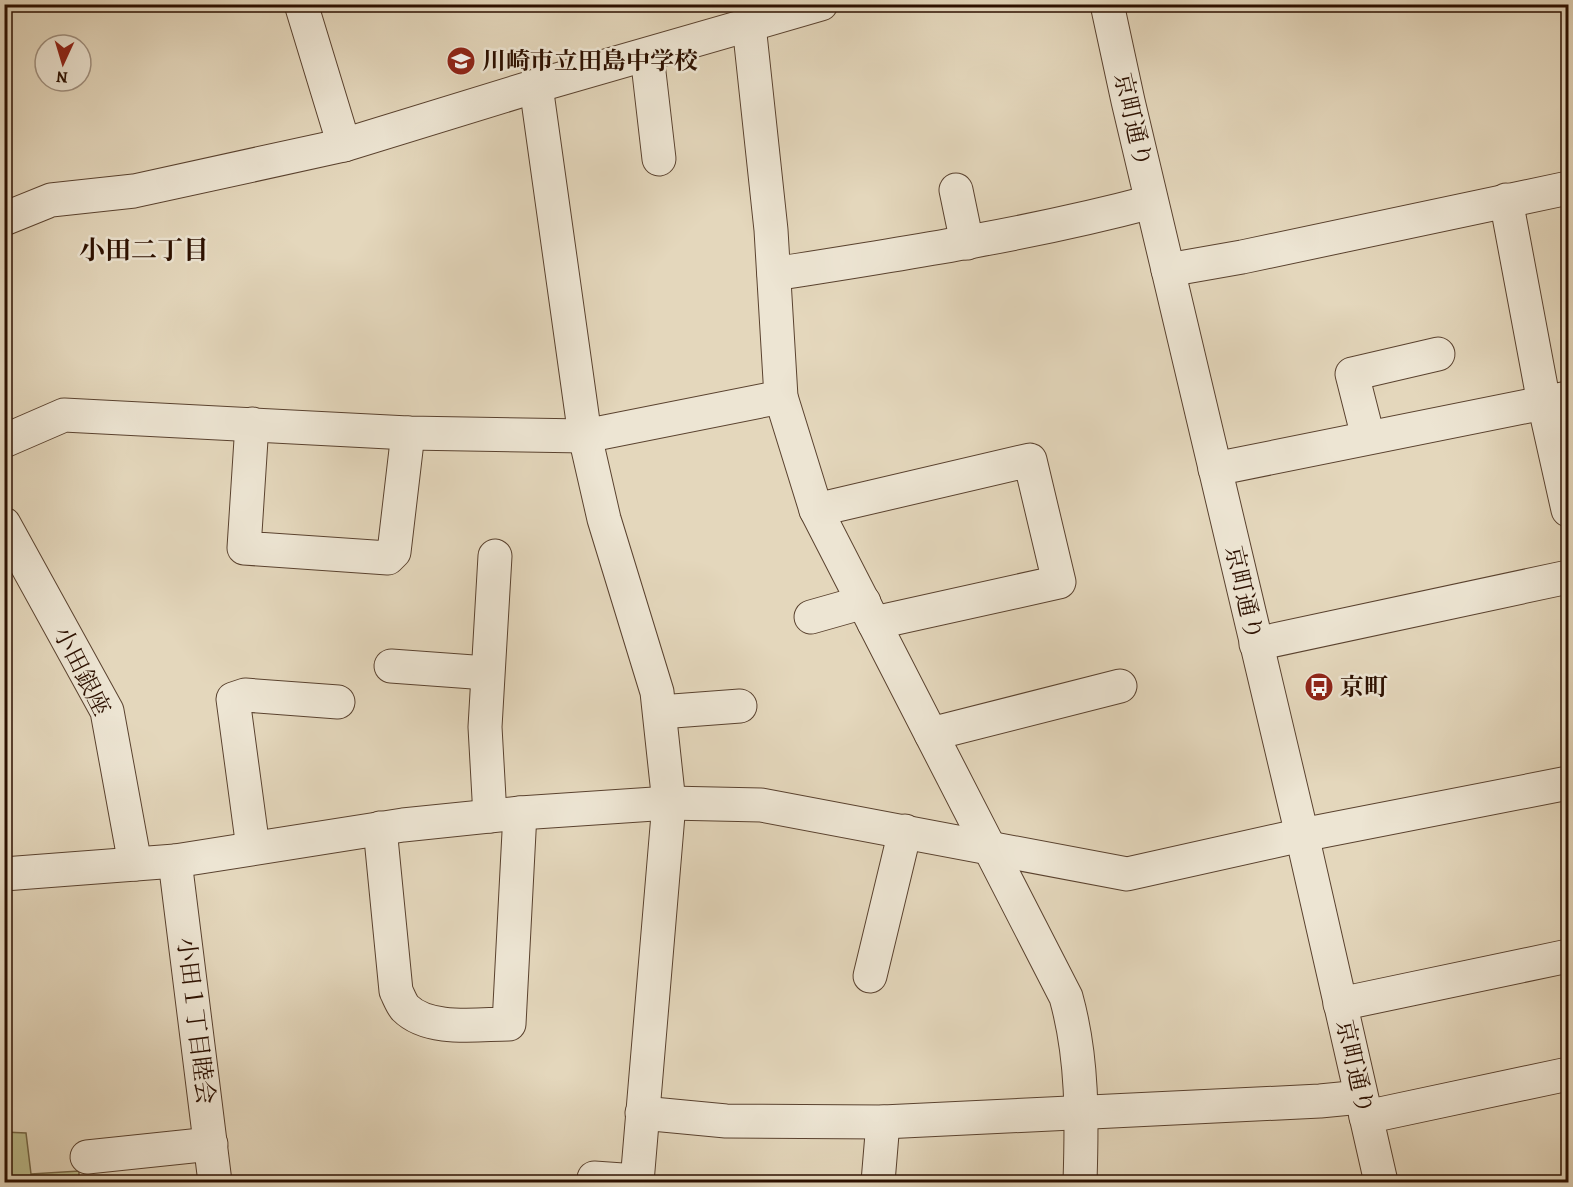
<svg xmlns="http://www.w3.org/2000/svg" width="1573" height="1187" font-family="Alegreya,'Noto Serif JP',serif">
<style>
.green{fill:#bbbc8c;stroke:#746646;stroke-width:1.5}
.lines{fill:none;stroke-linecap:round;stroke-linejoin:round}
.minor-casing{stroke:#5a422f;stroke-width:35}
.minor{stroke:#ede5d3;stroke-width:33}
.labels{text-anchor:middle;stroke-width:5;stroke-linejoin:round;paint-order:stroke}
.poi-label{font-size:24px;font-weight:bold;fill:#2c1000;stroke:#ede5d3;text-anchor:start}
.street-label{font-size:24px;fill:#2c1000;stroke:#ede5d3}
.neighbourhood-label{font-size:26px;font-weight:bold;fill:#2c1000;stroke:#ede5d3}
</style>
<rect width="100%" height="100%" fill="#e4d7bc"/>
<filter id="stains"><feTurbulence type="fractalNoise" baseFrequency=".00333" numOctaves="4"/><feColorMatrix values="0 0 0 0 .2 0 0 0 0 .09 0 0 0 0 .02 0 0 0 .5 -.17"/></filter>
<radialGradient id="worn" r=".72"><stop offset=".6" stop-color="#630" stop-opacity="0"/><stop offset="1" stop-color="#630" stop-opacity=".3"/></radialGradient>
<!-- green -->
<path class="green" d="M 4,1132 L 26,1133 L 31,1174 L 79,1171 L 79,1182 L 5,1182 Z"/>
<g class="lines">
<!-- minor casing -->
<g class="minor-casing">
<g id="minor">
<path d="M 301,4 L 344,145"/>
<path d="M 1107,4 L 1128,101 L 1302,835 L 1381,1182"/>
<path d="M 749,25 L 771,230 L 781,397 L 816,510 L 1066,997 C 1083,1058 1082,1119 1080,1182"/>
<path d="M 647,55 L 659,159"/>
<path d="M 536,86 L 585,436 L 604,519 L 657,692 L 669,803 L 637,1182"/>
<path d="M 956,190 L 967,243"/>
<path d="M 1506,200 L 1544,403 L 1568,510"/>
<path d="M 4,219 L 51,200 L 134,191 L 344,145 L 536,86 L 821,4"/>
<path d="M 1168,270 L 1242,257 L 1568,188"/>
<path d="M 774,274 C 901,254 1027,235 1151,202"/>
<path d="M 252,424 L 244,548 L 388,558 L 394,552 L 408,433"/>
<path d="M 1368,437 L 1352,374 L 1438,354"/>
<path d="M 4,441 L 64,415 L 408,433 L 585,436 L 781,397"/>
<path d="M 1215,469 L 1568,398"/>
<path d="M 816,510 L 1030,460 L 1059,582 L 874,623"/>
<path d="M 4,524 L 107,711 L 135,864"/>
<path d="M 811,617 L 864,602"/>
<path d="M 1256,644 L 1568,577"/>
<path d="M 391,666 L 487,673"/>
<path d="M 660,712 L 740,706"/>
<path d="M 931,734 L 1120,686"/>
<path d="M 490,816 L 485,727 L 495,556"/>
<path d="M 380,828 L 396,991 C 399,997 401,1003 405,1008 C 429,1032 478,1024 509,1024 L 520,813"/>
<path d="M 253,848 L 233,699 L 245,695 L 338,702"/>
<path d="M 175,861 L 215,1182"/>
<path d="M 4,874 L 175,861 L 403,825 L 520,813 L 669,803 L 761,805 L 1127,874 L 1302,835 L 1568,783"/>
<path d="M 870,976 L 905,831"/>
<path d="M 1340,1004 L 1568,956"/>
<path d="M 642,1113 L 726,1121 L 883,1122 L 1320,1101 L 1361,1097"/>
<path d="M 1366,1117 L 1568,1074"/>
<path d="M 87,1157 L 211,1144"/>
<path d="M 594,1178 L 637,1181"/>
<path d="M 878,1182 L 883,1122"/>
</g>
</g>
<!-- minor -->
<use href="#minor" class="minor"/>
</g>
<!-- icons -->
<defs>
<g id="school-disc" transform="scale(1.5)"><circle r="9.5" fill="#8f2418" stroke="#ede5d3"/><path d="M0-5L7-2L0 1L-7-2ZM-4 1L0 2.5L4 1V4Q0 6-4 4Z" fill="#fff"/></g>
<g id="bus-disc" transform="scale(1.5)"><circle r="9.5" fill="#8f2418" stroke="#ede5d3"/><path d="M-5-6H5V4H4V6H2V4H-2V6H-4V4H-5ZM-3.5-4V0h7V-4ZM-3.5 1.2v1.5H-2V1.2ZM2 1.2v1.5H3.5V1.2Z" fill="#fff"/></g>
</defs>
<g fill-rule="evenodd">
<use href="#school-disc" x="461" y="61"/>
<use href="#bus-disc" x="1319" y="687"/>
</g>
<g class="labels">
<!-- poi labels -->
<g class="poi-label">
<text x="482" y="69">川崎市立田島中学校</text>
<text x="1340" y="695">京町</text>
</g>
<!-- street labels -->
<g class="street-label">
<text transform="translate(1133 120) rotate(77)" y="8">京町通り</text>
<text transform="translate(1244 593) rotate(77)" y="8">京町通り</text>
<text transform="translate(82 671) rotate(63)" y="8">小田銀座</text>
<text transform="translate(196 1021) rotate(83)" y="8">小田１丁目睦会</text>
<text transform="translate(1355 1067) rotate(77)" y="8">京町通り</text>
</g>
<!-- neighbourhood labels -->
<g class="neighbourhood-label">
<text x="144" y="259">小田二丁目</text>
</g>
</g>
<!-- margin -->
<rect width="1573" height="1187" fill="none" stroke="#e4d7bc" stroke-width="24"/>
<rect x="6" y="6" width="1561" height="1175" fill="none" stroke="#2c1000" stroke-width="3"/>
<rect x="12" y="12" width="1549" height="1163" fill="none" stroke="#2c1000" stroke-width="1.5"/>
<!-- north arrow -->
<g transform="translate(63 63) rotate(184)"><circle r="28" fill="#ede5d3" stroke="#a0907f" stroke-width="1.5"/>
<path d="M0-4.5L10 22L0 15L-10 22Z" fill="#8f2418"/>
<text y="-9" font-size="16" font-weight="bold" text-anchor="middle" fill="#2c1000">N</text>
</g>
<rect width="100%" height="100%" filter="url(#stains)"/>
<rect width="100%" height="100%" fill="url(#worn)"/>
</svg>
